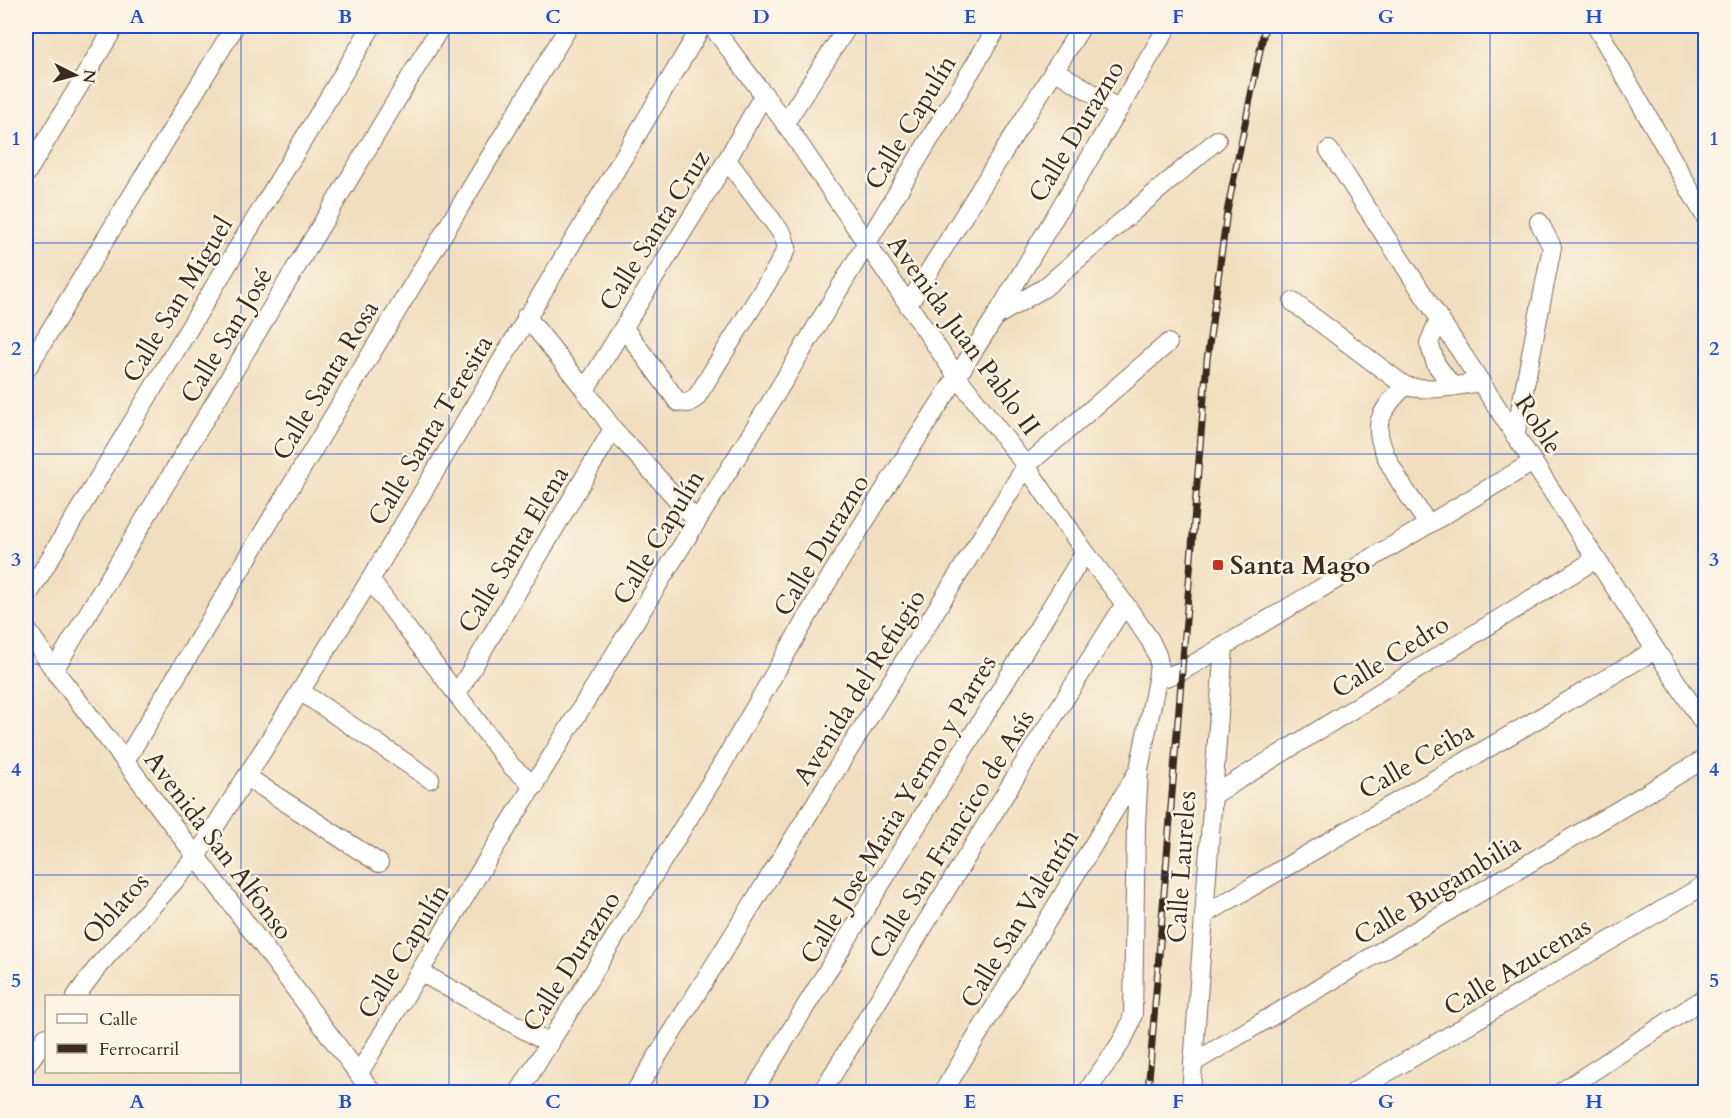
<svg xmlns="http://www.w3.org/2000/svg" width="1731" height="1118" font-family="Cardo,serif">
<style>
.lines{fill:none;stroke-linecap:round;stroke-linejoin:round}
.minor-casing{stroke:#7b6956;stroke-width:20}
.minor{stroke:#fff;stroke-width:18}
.rail-casing{stroke:#3b2a1e;stroke-width:7}
.rail{stroke:#fcf5e5;stroke-width:4.5;stroke-dasharray:14;stroke-linecap:butt}
.grid{fill:none;stroke:#1d4ed8;stroke-width:1.5;stroke-opacity:0.55}
.poi-dot{fill:#c8321e;stroke:#fcf5e5;stroke-width:2}
.labels{text-anchor:middle;stroke-width:5;stroke-linejoin:round;paint-order:stroke}
.street-label{font-size:26px;fill:#3b2a1e;stroke:#fcf5e5}
.poi-label{font-size:26px;font-weight:bold;fill:#3b2a1e;stroke:#fcf5e5;text-anchor:start}
.neatline{fill:none;stroke:#1d4ed8;stroke-width:2}
.grid-label{font-size:20px;text-anchor:middle;font-weight:bold;fill:#1d4ed8}
</style>
<rect width="100%" height="100%" fill="#fcf5e5"/>
<filter id="ink" filterUnits="userSpaceOnUse"><feTurbulence type="fractalNoise" baseFrequency=".0167" numOctaves="2"/><feDisplacementMap in="SourceGraphic" scale="12" xChannelSelector="R" yChannelSelector="G"/><feConvolveMatrix kernelMatrix="1 2 1 2 8 2 1 2 1" color-interpolation-filters="sRGB"/></filter>
<filter id="wash" filterUnits="userSpaceOnUse"><feTurbulence type="fractalNoise" baseFrequency=".008" numOctaves="4" result="noise"/><feDisplacementMap in="SourceGraphic" scale="24" xChannelSelector="R" yChannelSelector="G"/><feGaussianBlur stdDeviation="1.35" result="paint"/><feColorMatrix in="noise" values="0 0 0 0 0 0 0 0 0 0 0 0 0 0 0 0 0 1.4 0 .05"/><feComposite in="paint" operator="in"/></filter>
<g filter="url(#wash)">
<rect width="100%" height="100%" fill="#f1debf"/>
</g>
<g filter="url(#ink)">
<g class="lines">
<!-- minor casing -->
<g class="minor-casing">
<g id="minor">
<path d="M 712,26 L 785,123 L 956,375 L 1026,466 L 1085,552 L 1125,604 L 1150,640 L 1157,655 L 1159,664 L 1157,680 L 1139,769 L 1136,824 L 1133,1014 C 1126,1044 1102,1066 1087,1092"/>
<path d="M 1596,26 L 1706,218"/>
<path d="M 1054,70 L 1119,109"/>
<path d="M 785,123 L 848,26"/>
<path d="M 1329,150 L 1706,727"/>
<path d="M 26,174 L 115,26"/>
<path d="M 1293,302 L 1405,386 C 1430,392 1455,386 1481,382"/>
<path d="M 908,305 L 1082,26"/>
<path d="M 526,316 L 585,390 L 613,429 L 697,521"/>
<path d="M 996,316 L 1044,288 L 1217,140"/>
<path d="M 1439,319 L 1429,343 L 1436,364 L 1452,386"/>
<path d="M 624,328 L 678,402 L 688,403 L 696,398 L 777,267 L 787,248 L 783,235 L 727,160"/>
<path d="M 26,370 L 235,26"/>
<path d="M 1405,386 C 1395,396 1385,406 1380,420 C 1371,447 1413,501 1428,524"/>
<path d="M 585,390 L 727,160 L 764,94"/>
<path d="M 1515,436 L 1552,247 L 1539,222"/>
<path d="M 370,580 L 511,766 L 535,786"/>
<path d="M 26,598 L 372,26"/>
<path d="M 26,628 L 54,670 L 125,761 L 372,1092"/>
<path d="M 54,670 L 441,26"/>
<path d="M 1157,680 L 1182,671 L 1533,462"/>
<path d="M 300,691 L 430,779"/>
<path d="M 457,694 L 613,429"/>
<path d="M 125,761 L 569,26"/>
<path d="M 247,777 L 379,863"/>
<path d="M 1212,796 L 1596,559"/>
<path d="M 1204,915 L 1655,650"/>
<path d="M 420,972 L 550,1044"/>
<path d="M 76,996 L 99,965 L 196,857 L 370,580 L 702,26"/>
<path d="M 1193,1063 L 1706,758"/>
<path d="M 26,1066 L 46,1037"/>
<path d="M 359,1073 L 476,878 L 769,405 L 998,26"/>
<path d="M 519,1092 L 721,766 L 832,574 L 891,479 L 996,316 L 1168,26"/>
<path d="M 635,1092 L 1026,466 L 1168,343"/>
<path d="M 753,1092 L 1085,552"/>
<path d="M 822,1092 L 1026,760 L 1125,604"/>
<path d="M 943,1092 L 1137,773"/>
<path d="M 1191,1092 L 1224,646"/>
<path d="M 1354,1092 L 1706,884"/>
<path d="M 1561,1092 L 1706,997"/>
</g>
</g>
<!-- minor -->
<use href="#minor" class="minor"/>
<!-- rail casing -->
<g class="rail-casing">
<path id="rail" d="M 1148,1092 L 1207,360 L 1227,212 L 1265,26"/>
</g>
<!-- rail -->
<use href="#rail" class="rail"/>
</g>
</g>
<!-- grid -->
<path class="grid" d="M 241,26 L 241,1092M 449,26 L 449,1092M 657,26 L 657,1092M 866,26 L 866,1092M 1074,26 L 1074,1092M 1282,26 L 1282,1092M 1490,26 L 1490,1092M 26,243 L 1706,243M 26,454 L 1706,454M 26,664 L 1706,664M 26,875 L 1706,875"/>
<!-- markers -->
<rect class="poi-dot" x="1212" y="559" width="12" height="12" rx="3"/>
<g class="labels">
<!-- street labels -->
<g class="street-label">
<text transform="translate(910 122) rotate(-59)" y="9">Calle Capulín</text>
<text transform="translate(1076 131) rotate(-59)" y="9">Calle Durazno</text>
<text transform="translate(654 230) rotate(-58)" y="9">Calle Santa Cruz</text>
<text transform="translate(177 299) rotate(-59)" y="9">Calle San Miguel</text>
<text transform="translate(226 335) rotate(-59)" y="9">Calle San José</text>
<text transform="translate(964 335) rotate(54)" y="9">Avenida Juan Pablo II</text>
<text transform="translate(325 380) rotate(-59)" y="9">Calle Santa Rosa</text>
<text transform="translate(1539 424) rotate(57)" y="9">Roble</text>
<text transform="translate(430 430) rotate(-59)" y="9">Calle Santa Teresita</text>
<text transform="translate(658 537) rotate(-59)" y="9">Calle Capulín</text>
<text transform="translate(821 545) rotate(-59)" y="9">Calle Durazno</text>
<text transform="translate(513 549) rotate(-59)" y="9">Calle Santa Elena</text>
<text transform="translate(1390 656) rotate(-32)" y="9">Calle Cedro</text>
<text transform="translate(859 687) rotate(-58)" y="9">Avenida del Refugio</text>
<text transform="translate(1416 760) rotate(-30)" y="9">Calle Ceiba</text>
<text transform="translate(898 809) rotate(-59)" y="9">Calle Jose Maria Yermo y Parres</text>
<text transform="translate(951 834) rotate(-58)" y="9">Calle San Francico de Asís</text>
<text transform="translate(219 845) rotate(53)" y="9">Avenida San Alfonso</text>
<text transform="translate(1181 867) rotate(-86)" y="9">Calle Laureles</text>
<text transform="translate(1437 889) rotate(-31)" y="9">Calle Bugambilia</text>
<text transform="translate(115 908) rotate(-48)" y="9">Oblatos</text>
<text transform="translate(1019 918) rotate(-59)" y="9">Calle San Valentín</text>
<text transform="translate(403 951) rotate(-59)" y="9">Calle Capulín</text>
<text transform="translate(571 961) rotate(-58)" y="9">Calle Durazno</text>
<text transform="translate(1517 966) rotate(-31)" y="9">Calle Azucenas</text>
</g>
<!-- poi labels -->
<g class="poi-label">
<text x="1230" y="574">Santa Mago</text>
</g>
</g>
<!-- margin -->
<rect width="1731" height="1118" fill="none" stroke="#fcf5e5" stroke-width="66"/>
<!-- legend -->
<rect x="45" y="995" width="195" height="78" fill="#fcf5e5" stroke="#afa495" stroke-width="1.5"/>
<rect x="57" y="1014" width="30" height="9" fill="#ffffff" stroke="#afa495" stroke-width="1.5"/>
<text x="99" y="1025" font-size="18" fill="#3b2a1e">Calle</text>
<rect x="57" y="1044" width="30" height="9" fill="#3b2a1e" stroke="#afa495" stroke-width="1.5"/>
<text x="99" y="1055" font-size="18" fill="#3b2a1e">Ferrocarril</text>
<!-- north arrow -->
<g transform="translate(75 75) rotate(96)" stroke="#fcf5e5" stroke-width="4.5" paint-order="stroke">
<path d="M0-4.5L10 22L0 15L-10 22Z" fill="#3b2a1e"/>
<text y="-9" font-size="16" font-weight="bold" text-anchor="middle" fill="#3b2a1e">N</text>
</g>
<rect x="33" y="33" width="1665" height="1052" class="neatline"/>
<g class="grid-label">
<text x="137" y="23">A</text>
<text x="345" y="23">B</text>
<text x="553" y="23">C</text>
<text x="761" y="23">D</text>
<text x="970" y="23">E</text>
<text x="1178" y="23">F</text>
<text x="1386" y="23">G</text>
<text x="1594" y="23">H</text>
<text x="16" y="145">1</text>
<text x="1714" y="145">1</text>
<text x="16" y="355">2</text>
<text x="1714" y="355">2</text>
<text x="16" y="566">3</text>
<text x="1714" y="566">3</text>
<text x="16" y="776">4</text>
<text x="1714" y="776">4</text>
<text x="16" y="987">5</text>
<text x="1714" y="987">5</text>
<text x="137" y="1108">A</text>
<text x="345" y="1108">B</text>
<text x="553" y="1108">C</text>
<text x="761" y="1108">D</text>
<text x="970" y="1108">E</text>
<text x="1178" y="1108">F</text>
<text x="1386" y="1108">G</text>
<text x="1594" y="1108">H</text>
</g>
</svg>
